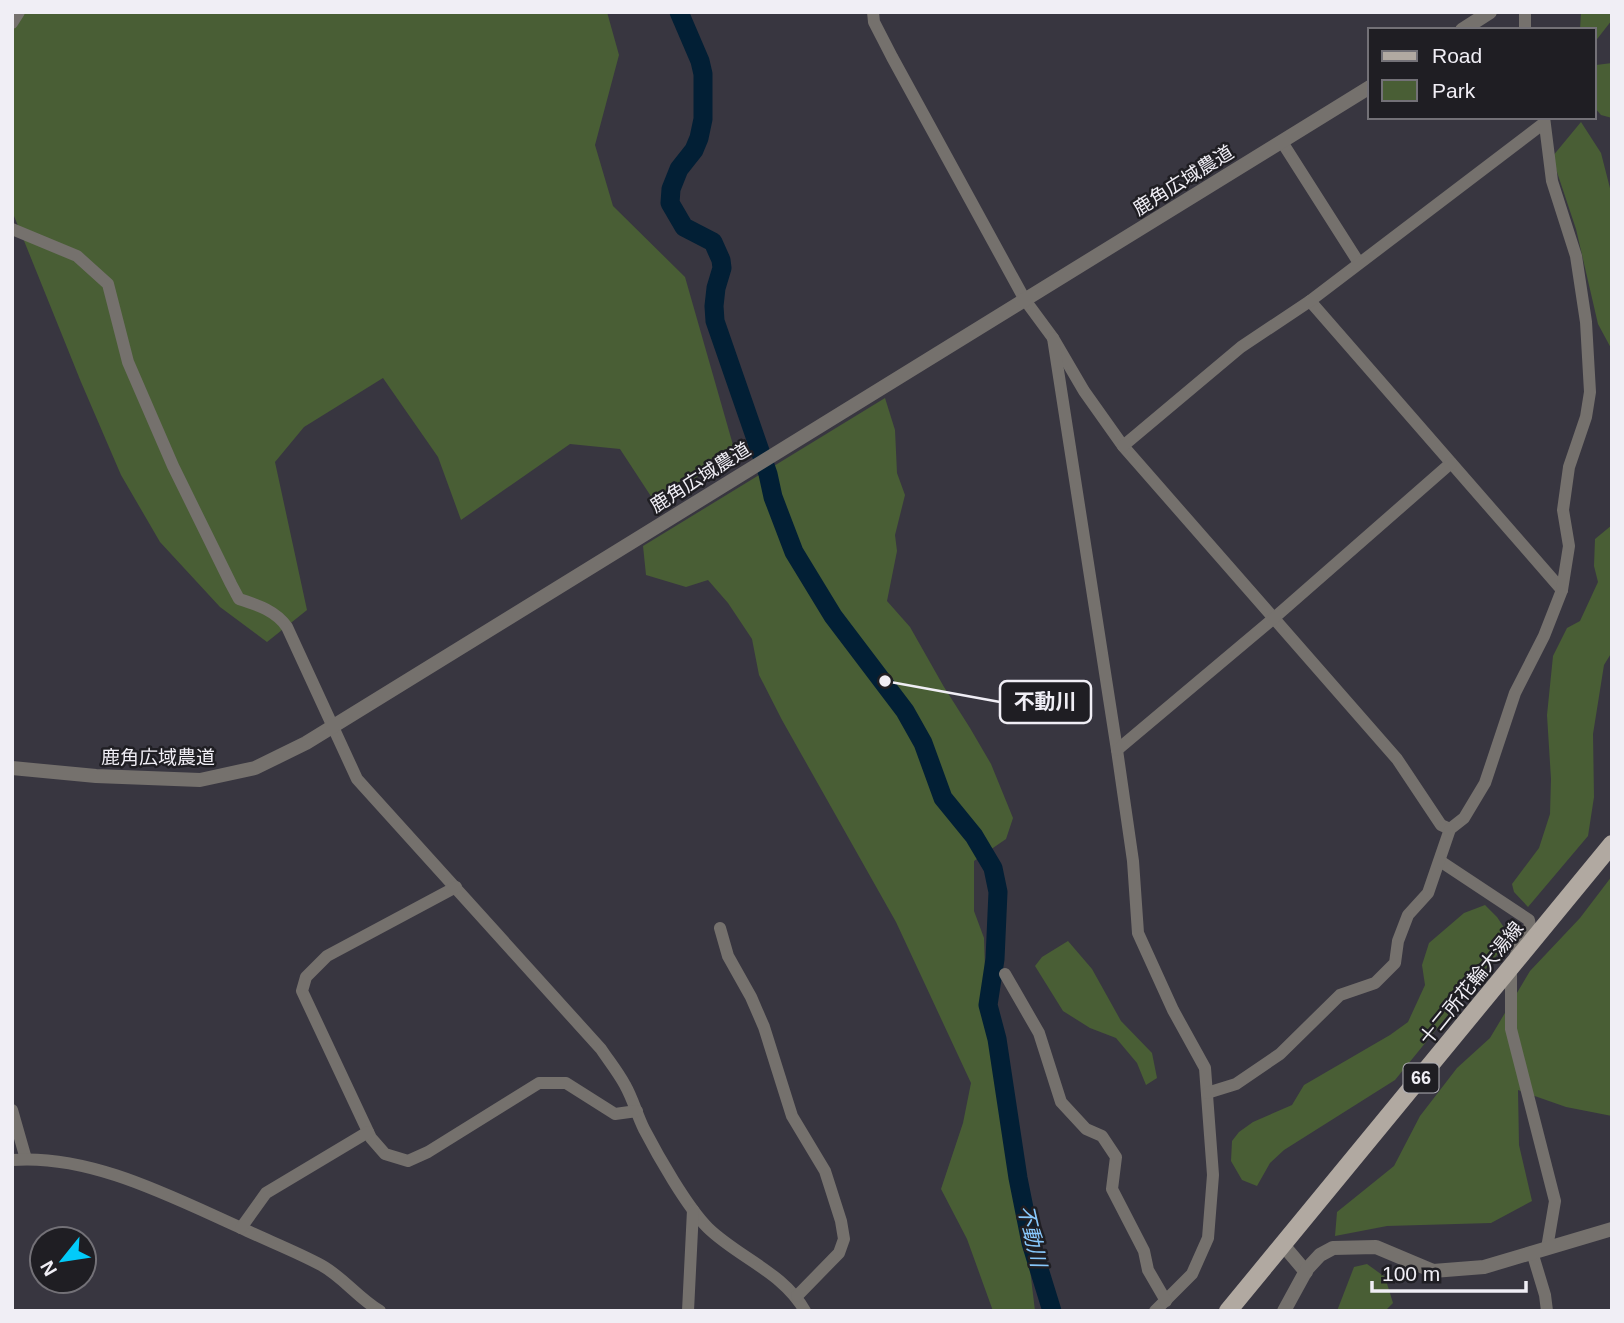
<svg xmlns="http://www.w3.org/2000/svg" width="1624" height="1323" font-family="Arial,'Noto Sans JP',sans-serif">
<style>
.green{fill:#495e35}
.lines{fill:none;stroke-linecap:round;stroke-linejoin:round}
.river{stroke:#021f35;stroke-width:19}
.minor{stroke:#75716d;stroke-width:12}
.tertiary{stroke:#75716d;stroke-width:14}
.primary{stroke:#b1a9a1;stroke-width:18}
.labels{text-anchor:middle;stroke-width:5;stroke-linejoin:round;paint-order:stroke}
.shield{fill:#1f1e23;stroke:#b1b0b6;stroke-width:2}
.shield-label{font-size:18px;font-weight:bold;fill:#f0eef5}
.street-label{font-size:19px;fill:#f0eef5;stroke:#1f1e23}
.water-label{font-size:21px;font-style:italic;fill:#88c8fc;stroke:#1f1e23}
.leader{fill:none;stroke:#f0eef5;stroke-width:2.5}
.callout-dot{fill:#f0eef5;stroke:#1f1e23;stroke-width:2.5}
.callout{fill:#1f1e23;stroke:#f0eef5;stroke-width:2.5}
.callout-label{font-size:21px;text-anchor:middle;font-weight:bold;fill:#f0eef5}
</style>
<rect width="100%" height="100%" fill="#383640"/>
<!-- green -->
<g class="green">
<path d="M 12,12 L 607,12 L 619,55 L 595,145 L 613,206 L 685,277 L 735,452 L 656,504 L 620,449 L 570,444 L 461,520 L 438,457 L 383,378 L 304,427 L 275,462 L 307,610 L 267,642 L 220,607 L 160,542 L 121,475 L 81,382 L 12,211 Z"/>
<path d="M 1581,12 L 1612,12 L 1612,20 L 1594,43 L 1594,30 L 1580,30 Z"/>
<path d="M 1594,58 L 1596,65 L 1612,63 L 1612,118 L 1601,115 L 1594,107 Z"/>
<path d="M 1581,122 L 1601,153 L 1612,196 L 1612,350 L 1598,324 L 1576,229 L 1552,157 Z"/>
<path d="M 885,398 L 895,430 L 897,473 L 905,495 L 895,535 L 897,551 L 887,601 L 910,627 L 944,687 L 970,728 L 991,764 L 1013,818 L 1006,839 L 974,861 L 974,911 L 984,938 L 986,999 L 1026,1236 L 1035,1311 L 993,1311 L 967,1239 L 941,1189 L 963,1123 L 971,1083 L 896,922 L 782,720 L 759,675 L 752,639 L 728,603 L 708,580 L 686,587 L 646,575 L 643,546 Z"/>
<path d="M 1612,525 L 1612,652 L 1604,665 L 1593,734 L 1594,797 L 1588,836 L 1528,907 L 1514,892 L 1512,884 L 1539,848 L 1550,814 L 1551,779 L 1547,715 L 1553,656 L 1567,628 L 1580,621 L 1598,582 L 1594,566 L 1595,539 Z"/>
<path d="M 1612,876 L 1612,1116 L 1566,1107 L 1518,1090 L 1519,1145 L 1532,1201 L 1491,1223 L 1387,1226 L 1335,1236 L 1337,1212 L 1394,1166 L 1420,1116 L 1457,1068 L 1490,1038 L 1530,971 L 1580,918 Z"/>
<path d="M 1485,905 L 1497,917 L 1511,938 L 1395,1080 L 1284,1150 L 1270,1163 L 1257,1186 L 1242,1180 L 1231,1161 L 1232,1141 L 1239,1132 L 1253,1122 L 1292,1105 L 1304,1085 L 1390,1035 L 1408,1022 L 1425,985 L 1422,965 L 1429,943 L 1464,913 Z"/>
<path d="M 1068,941 L 1092,969 L 1121,1021 L 1152,1053 L 1157,1078 L 1146,1085 L 1137,1063 L 1116,1038 L 1090,1028 L 1063,1011 L 1035,966 L 1042,957 Z"/>
<path d="M 1367,1264 L 1385,1277 L 1393,1303 L 1385,1311 L 1337,1311 L 1354,1267 Z"/>
</g>
<g class="lines">
<!-- river -->
<path class="river" d="M 679,12 L 700,61 L 703,74 L 703,119 L 699,138 L 694,150 L 679,169 L 671,189 L 670,203 L 684,227 L 713,242 L 721,260 L 722,268 L 716,288 L 714,306 L 715,321 L 768,474 L 773,497 L 794,552 L 833,616 L 905,711 L 923,743 L 943,798 L 974,836 L 993,868 L 998,892 L 995,959 L 988,1005 L 997,1039 L 1018,1178 L 1031,1243 L 1052,1311"/>
<!-- minor -->
<g class="minor">
<path d="M 873,12 L 874,22 L 892,57 L 1025,300 L 1053,338 L 1084,391 L 1123,446 L 1397,759 L 1441,825 L 1450,829"/>
<path d="M 12,23 L 19,12"/>
<path d="M 1525,30 L 1525,12"/>
<path d="M 1282,142 L 1359,263"/>
<path d="M 12,229 L 77,256 L 108,284 L 128,362 L 173,466 L 231,584 L 239,599 C 258,605 276,611 287,627 L 357,779 L 601,1049 C 609,1061 618,1072 625,1085 C 633,1099 637,1115 644,1129 C 658,1156 687,1207 708,1228 C 739,1258 783,1272 805,1311"/>
<path d="M 1310,301 L 1562,590"/>
<path d="M 1053,338 L 1117,750 L 1133,861 L 1138,933 L 1173,1010 L 1205,1068 L 1213,1175 L 1208,1238 L 1192,1274 L 1155,1311"/>
<path d="M 1123,446 L 1241,347 L 1310,301 L 1544,123"/>
<path d="M 1117,750 L 1274,618 L 1451,463"/>
<path d="M 1440,861 L 1529,920 L 1530,927 L 1517,951 L 1511,972 L 1511,1029 L 1555,1201 L 1547,1248"/>
<path d="M 456,887 L 327,956 L 306,977 L 302,991 L 371,1138 L 385,1154 L 408,1161 L 428,1152 L 539,1083 L 566,1083 L 615,1114 L 637,1111"/>
<path d="M 720,928 L 728,956 L 751,997 L 764,1027 L 792,1116 L 825,1171 L 841,1221 L 844,1239 L 839,1253 L 797,1296"/>
<path d="M 1005,974 L 1039,1033 L 1061,1102 L 1086,1129 L 1102,1136 L 1116,1157 L 1112,1189 L 1144,1251 L 1148,1270 L 1166,1301"/>
<path d="M 1207,1093 L 1236,1084 L 1280,1054 L 1340,995 L 1375,983 L 1395,963 L 1398,941 L 1408,915 L 1428,893 L 1450,829 L 1464,818 L 1485,783 L 1515,693 L 1544,636 L 1562,590 L 1569,546 L 1563,510 L 1569,467 L 1586,417 L 1590,392 L 1586,322 L 1576,256 L 1552,181 L 1544,117"/>
<path d="M 12,1110 L 26,1159"/>
<path d="M 12,1160 C 90,1154 170,1196 239,1227 C 266,1240 295,1251 321,1265 C 343,1277 358,1298 380,1311"/>
<path d="M 241,1228 L 266,1193 L 368,1132"/>
<path d="M 1532,1252 L 1545,1295 L 1547,1311"/>
<path d="M 688,1311 L 693,1210"/>
</g>
<!-- tertiary -->
<g class="tertiary">
<path d="M 1462,30 L 1490,12"/>
<path d="M 12,768 L 96,776 L 200,780 L 255,768 L 306,743 L 1370,87"/>
<path d="M 1284,1246 L 1306,1272"/>
<path d="M 1284,1311 L 1307,1269 L 1320,1255 L 1333,1248 L 1376,1247 L 1433,1271 L 1484,1267 L 1612,1229"/>
</g>
<!-- primary -->
<path class="primary" d="M 1228,1311 L 1612,844"/>
</g>
<g class="labels">
<!-- shield labels -->
<rect class="shield" x="1403.5" y="1063.5" width="35" height="29" rx="5"/>
<g class="shield-label">
<text x="1421" y="1084">66</text>
</g>
<!-- street labels -->
<g class="street-label">
<text transform="translate(1183 180) rotate(-32)" y="7">鹿角広域農道</text>
<text transform="translate(700 477) rotate(-32)" y="7">鹿角広域農道</text>
<text x="158" y="764">鹿角広域農道</text>
<text transform="translate(1471 983) rotate(-51)" y="7">十二所花輪大湯線</text>
</g>
<!-- water labels -->
<g class="water-label">
<text transform="translate(1032 1236) rotate(77)" y="7">不動川</text>
</g>
</g>
<!-- callouts -->
<path class="leader" d="M885 681L1000 702"/>
<circle class="callout-dot" cx="885" cy="681" r="7"/>
<rect class="callout" x="1000" y="681" width="91" height="42" rx="7"/>
<g class="callout-label">
<text x="1045" y="709">不動川</text>
</g>
<!-- border -->
<rect width="1624" height="1323" fill="none" stroke="#f0eef5" stroke-width="28"/>
<!-- legend -->
<rect x="1368" y="28" width="228" height="91" fill="#1f1e23" stroke="#737177" stroke-width="2"/>
<rect x="1382" y="51" width="35" height="10" fill="#b1a9a1" stroke="#737177" stroke-width="2"/>
<text x="1432" y="63" font-size="21" fill="#f0eef5">Road</text>
<rect x="1382" y="80" width="35" height="21" fill="#495e35" stroke="#737177" stroke-width="2"/>
<text x="1432" y="98" font-size="21" fill="#f0eef5">Park</text>
<!-- north arrow -->
<g transform="translate(63 1260) rotate(240)"><circle r="33" fill="#1f1e23" stroke="#737177" stroke-width="2"/>
<path d="M0-5L12 26L0 18L-12 26Z" fill="#02cbf9"/>
<text y="-10" font-size="19" font-weight="bold" text-anchor="middle" fill="#f0eef5">N</text>
</g>
<!-- scale -->
<path d="M1372 1281v10h154v-10" fill="none" stroke="#f0eef5" stroke-width="3.5"/>
<text x="1382" y="1281" font-size="21" fill="#f0eef5" stroke="#1f1e23" stroke-width="5" paint-order="stroke">100 m</text>
</svg>
